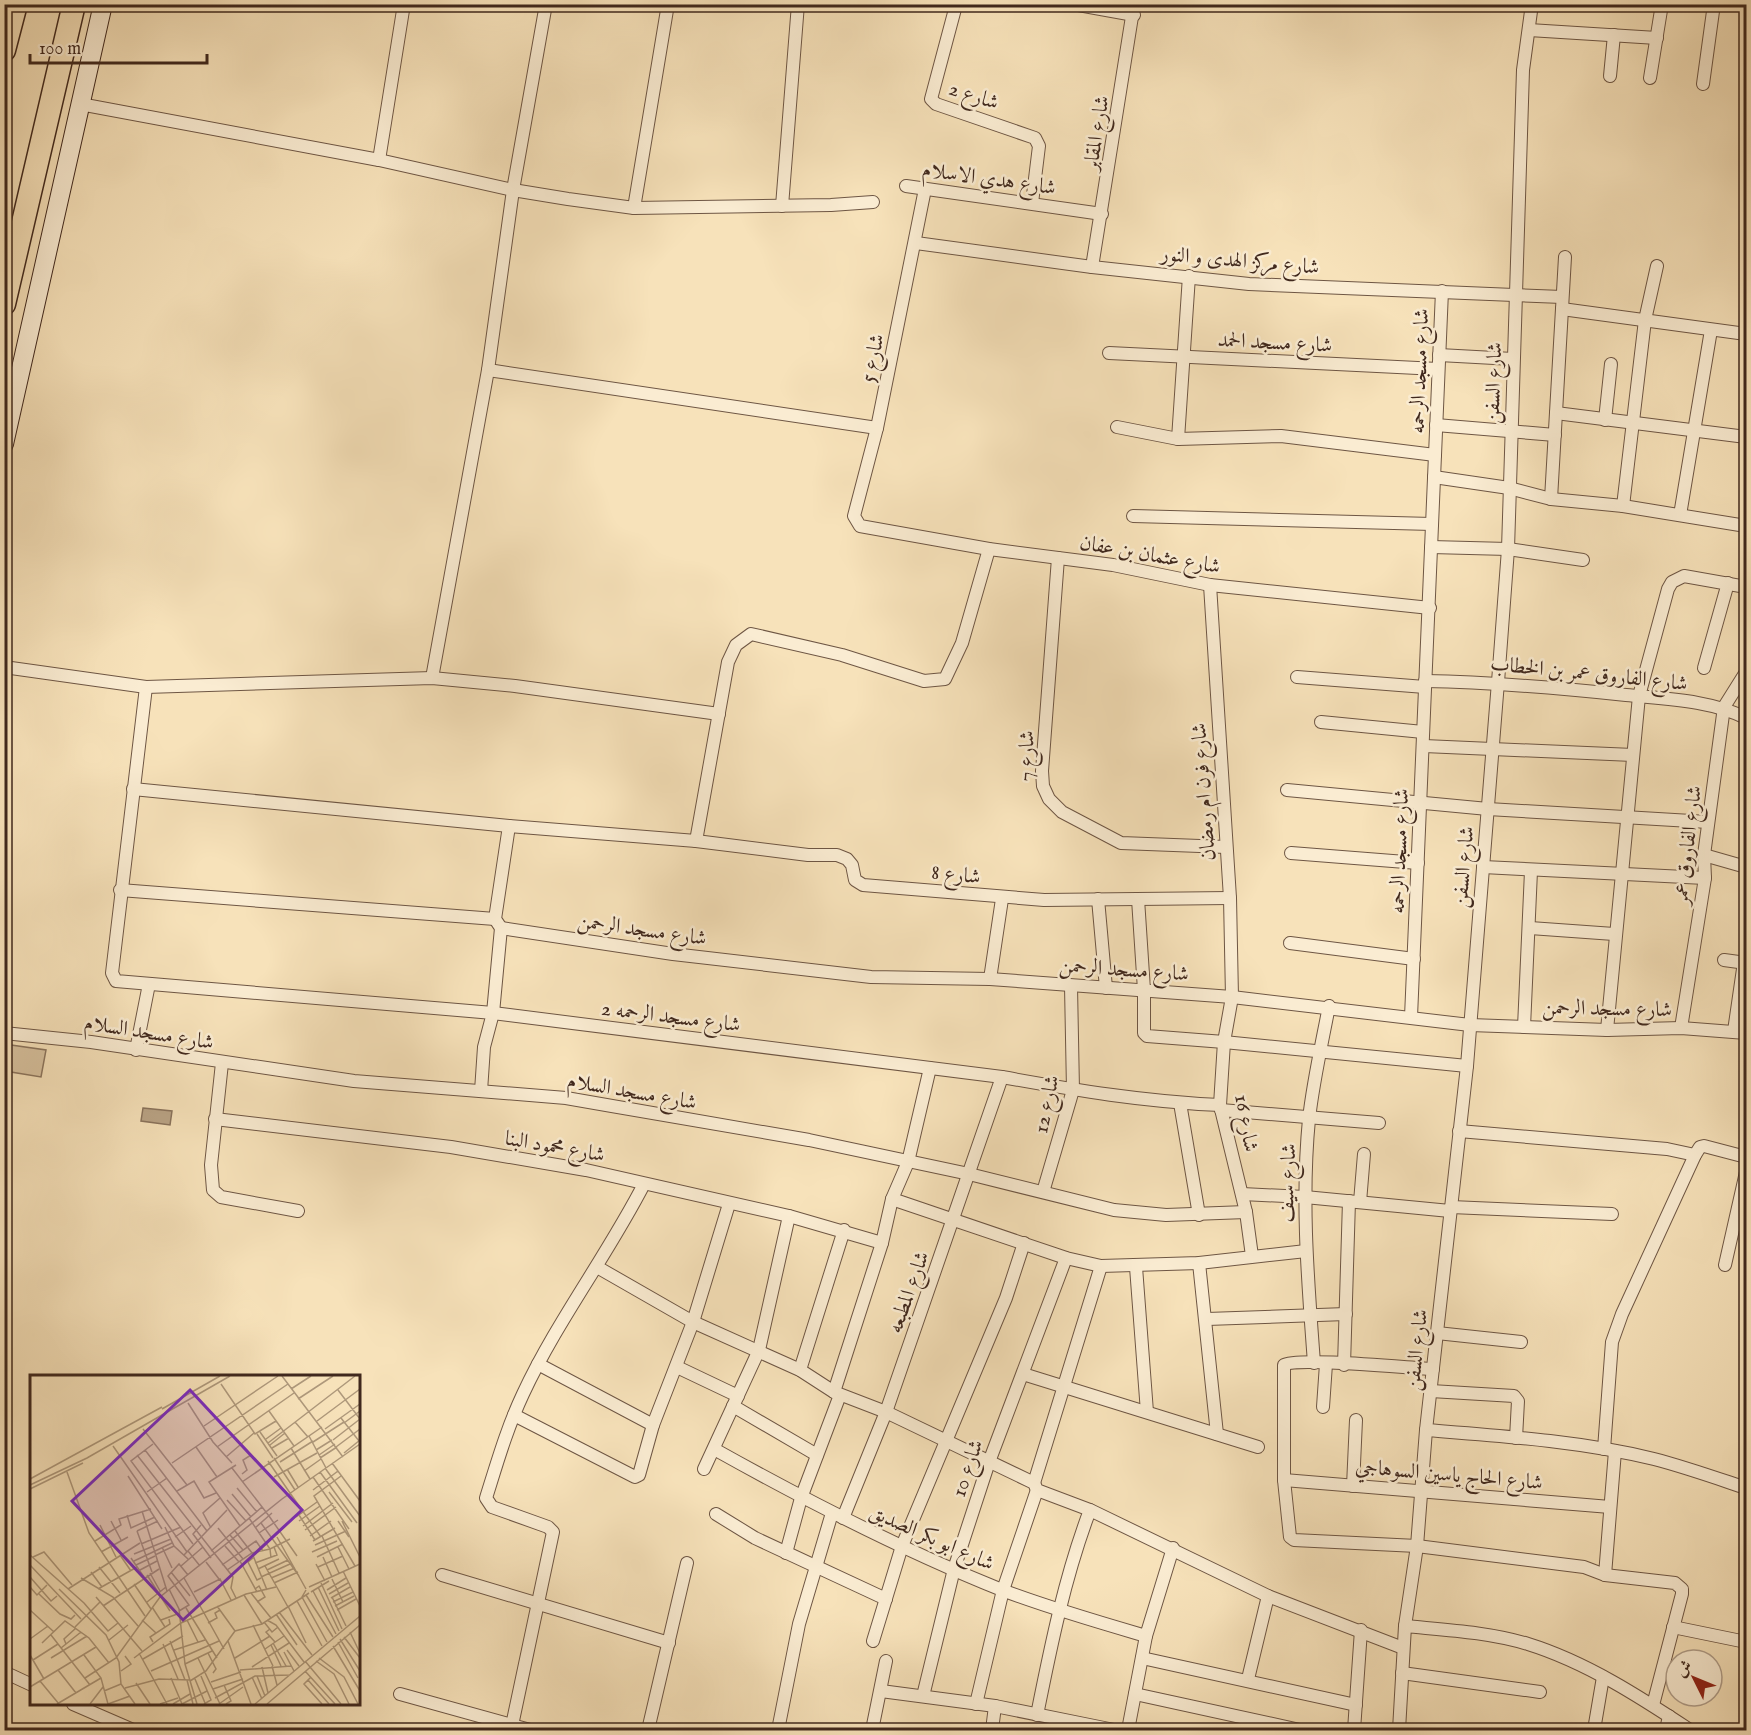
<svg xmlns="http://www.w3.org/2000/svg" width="1751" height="1735" font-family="'IM FELL English',Amiri,serif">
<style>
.grass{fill:#d8c29f;stroke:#8c755e;stroke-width:1.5}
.water{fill:#b9a385;stroke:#89725b;stroke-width:1.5}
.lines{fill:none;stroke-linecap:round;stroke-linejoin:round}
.street-casing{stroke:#6e5644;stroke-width:14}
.secondary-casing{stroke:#40281d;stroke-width:20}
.highway-casing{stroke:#40281d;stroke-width:25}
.street{stroke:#faecd2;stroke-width:12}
.secondary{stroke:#faecd2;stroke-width:18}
.highway{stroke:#f7e2ba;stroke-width:22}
.labels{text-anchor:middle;stroke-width:5;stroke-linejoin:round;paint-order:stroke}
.street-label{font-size:21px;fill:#40281d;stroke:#faecd2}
.inset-road{fill:none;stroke:#ae987b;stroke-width:1.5}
.view{fill:#7b2cbf;fill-opacity:0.15;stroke:#7b2cbf;stroke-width:3}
.inset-edge{fill:none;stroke:#40281d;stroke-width:3}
</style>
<rect width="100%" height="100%" fill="#f7e2ba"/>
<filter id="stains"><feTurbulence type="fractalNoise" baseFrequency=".00333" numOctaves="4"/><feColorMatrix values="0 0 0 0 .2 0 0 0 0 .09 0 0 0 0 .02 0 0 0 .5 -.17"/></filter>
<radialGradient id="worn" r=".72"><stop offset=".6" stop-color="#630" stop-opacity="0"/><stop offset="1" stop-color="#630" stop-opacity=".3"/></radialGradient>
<!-- grass -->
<path class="grass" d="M 4,1044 L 46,1050 L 41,1077 L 5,1071 Z"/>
<!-- water -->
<path class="water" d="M 143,1108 L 172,1111 L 170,1125 L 141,1121 Z"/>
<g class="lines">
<!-- street casing -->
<g class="street-casing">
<g id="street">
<path d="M 953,4 L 955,9 L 931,99 L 936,104 L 1035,138 L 1039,146 L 1032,203"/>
<path d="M 1073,4 L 1134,15"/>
<path d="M 1529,30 L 1657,38"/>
<path d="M 1610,76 L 1614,35"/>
<path d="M 1650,78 L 1662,4"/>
<path d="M 1703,84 L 1714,4"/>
<path d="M 80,104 L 379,160 L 513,190 L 568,199 L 634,208 L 831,205 L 873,202"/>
<path d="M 379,160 L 404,4"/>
<path d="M 906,186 L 1102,214"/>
<path d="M 925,189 L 877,428 L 854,516 L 860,526 L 989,549 L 1113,565 L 1210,585 L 1430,608"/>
<path d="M 782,206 L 798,4"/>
<path d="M 634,208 L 668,4"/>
<path d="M 916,243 L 1092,267 L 1249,284 L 1562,297"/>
<path d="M 1092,267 L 1134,4"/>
<path d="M 1562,309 L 1746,334"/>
<path d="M 1109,353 L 1438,369"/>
<path d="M 1439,355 L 1513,359"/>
<path d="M 488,370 L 877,428"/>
<path d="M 1556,413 L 1746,437"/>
<path d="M 1605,420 L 1611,364"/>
<path d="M 1436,425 L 1555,435"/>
<path d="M 1117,427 L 1178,439 L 1281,436 L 1435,455"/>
<path d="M 1178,439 L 1189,276"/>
<path d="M 1434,477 L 1509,488 L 1551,499 L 1623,506 L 1746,526"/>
<path d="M 1551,499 L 1565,257"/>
<path d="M 1623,506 L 1645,320 L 1657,266"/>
<path d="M 1680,515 L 1711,330"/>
<path d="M 1133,516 L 1432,524"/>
<path d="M 1431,547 L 1508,549 L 1583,560"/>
<path d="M 1058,558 L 1042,771 L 1043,786 L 1049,799 L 1062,812 L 1121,843 L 1226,847"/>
<path d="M 1210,585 L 1230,898 L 1232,997 L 1224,1042 L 1220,1105 L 1246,1212 L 1252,1256"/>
<path d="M 4,667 L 146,687 L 432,678 L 515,686 L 719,714"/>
<path d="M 1704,668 L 1728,583"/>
<path d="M 1297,677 L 1425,687"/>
<path d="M 432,678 L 488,370 L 513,190 L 546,4"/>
<path d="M 1425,681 C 1493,682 1559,688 1626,695 C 1666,699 1710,700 1746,718"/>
<path d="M 146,687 L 112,973 L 116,981 L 493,1013 L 1002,1077 C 1074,1090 1146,1102 1220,1105"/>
<path d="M 1321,722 L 1423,732"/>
<path d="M 1424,746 L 1633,755"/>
<path d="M 133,789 L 509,826 L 696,841 L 808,855 L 837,855 L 847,859 L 852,865 L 855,880 L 863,885 L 1044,900 L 1230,898"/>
<path d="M 1287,790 L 1488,809 L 1708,822"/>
<path d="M 696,841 L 728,662 L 736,645 L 751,634 L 842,655 L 924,681 L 945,679 L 962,643 L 989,549"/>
<path d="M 1291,853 L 1418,863"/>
<path d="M 1704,855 L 1746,867"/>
<path d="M 1483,867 L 1705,878"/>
<path d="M 120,890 L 495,919"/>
<path d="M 1098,899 L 1106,988"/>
<path d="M 1138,899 L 1144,990 L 1144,1033 L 1147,1036 L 1224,1042 L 1467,1066"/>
<path d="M 501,928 L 673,954 L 871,977 L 990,979 L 1232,997 L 1470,1025 L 1607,1030 L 1681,1028 L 1746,1033"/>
<path d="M 1530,928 L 1614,934"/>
<path d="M 1290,943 L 1414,959"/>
<path d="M 1724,960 L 1746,963"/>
<path d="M 990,979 L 1002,899"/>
<path d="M 1411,1017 L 1442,291"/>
<path d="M 1524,1027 L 1531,871"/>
<path d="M 1681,1028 L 1705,878 L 1704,855 L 1724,707 L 1746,672"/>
<path d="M 1607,1030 L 1639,696 L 1668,589 L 1672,582 L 1684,576 L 1746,587"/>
<path d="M 1734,1031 L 1744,962"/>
<path d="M 4,1033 L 91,1042 L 354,1081 L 566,1098 L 612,1106 L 809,1140 L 969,1174 L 1114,1210 L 1166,1215 L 1246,1212"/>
<path d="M 136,1050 L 149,984"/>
<path d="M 222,1063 L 211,1165 L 213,1190 L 221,1197 L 298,1211"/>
<path d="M 481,1091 L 484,1047 L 493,1013 L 501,928 L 495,919 L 509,826"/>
<path d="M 1180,1103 L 1199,1215"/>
<path d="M 1221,1110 L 1379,1123"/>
<path d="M 215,1119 L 451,1147 L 586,1170 L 789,1216 L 882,1243"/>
<path d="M 1459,1131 L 1667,1149 L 1695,1155"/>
<path d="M 1043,1192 L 1073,1090 L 1071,986"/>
<path d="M 1242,1194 L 1305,1197 L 1450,1211"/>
<path d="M 892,1199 L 1066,1258 L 1101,1266 L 1199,1263 L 1306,1251"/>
<path d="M 1360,1202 L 1364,1154"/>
<path d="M 1451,1207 L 1612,1214"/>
<path d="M 1199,1263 L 1217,1434"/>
<path d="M 1725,1265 L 1746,1172"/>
<path d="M 597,1267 L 693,1322 L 800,1370 L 834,1392 L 886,1412 L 1034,1483 L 1037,1490 L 1090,1510 L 1268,1596 L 1403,1648"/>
<path d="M 1136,1267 L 1147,1412"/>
<path d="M 1207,1319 L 1346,1314"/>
<path d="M 1437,1333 L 1521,1342"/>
<path d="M 1314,1363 C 1308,1282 1301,1201 1309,1119 C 1313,1082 1322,1043 1329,1006"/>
<path d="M 538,1364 L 653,1425"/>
<path d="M 1344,1365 L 1349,1201"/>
<path d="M 677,1367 L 738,1396"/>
<path d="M 1433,1369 C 1410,1368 1296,1357 1284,1365 L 1284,1480 L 1290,1537 L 1294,1540 L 1417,1546 L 1584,1567 L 1605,1575 L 1675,1583 L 1682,1589 L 1682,1594 L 1653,1705"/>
<path d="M 800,1370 L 844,1230"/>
<path d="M 1023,1374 L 1258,1447"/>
<path d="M 1431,1391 L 1514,1396 L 1518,1401 L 1516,1438"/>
<path d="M 834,1392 L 882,1243 L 892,1199 L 908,1162 L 930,1068"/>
<path d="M 733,1406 L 817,1455"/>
<path d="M 1323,1407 L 1326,1364"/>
<path d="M 514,1415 L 635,1477 L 639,1475 L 653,1425 L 693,1322 L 729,1204"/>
<path d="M 1426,1430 C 1502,1436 1580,1441 1654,1459 C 1685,1467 1716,1478 1746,1488"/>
<path d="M 714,1449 C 807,1501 902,1550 1002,1590 C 1049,1608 1098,1622 1146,1636"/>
<path d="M 1604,1449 L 1612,1342 L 1622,1314 L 1695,1155 L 1700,1147 L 1704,1146 L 1746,1157"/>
<path d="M 704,1469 L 759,1350 L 789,1216"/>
<path d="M 1284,1480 L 1610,1507"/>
<path d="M 1034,1483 L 1101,1266"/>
<path d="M 1353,1486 L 1356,1420"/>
<path d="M 716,1514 L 755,1538 L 886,1599"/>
<path d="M 843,1518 L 886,1412 L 1002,1077"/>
<path d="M 786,1553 L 801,1498 L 840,1395"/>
<path d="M 442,1575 L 669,1643"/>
<path d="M 1605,1575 L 1615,1451"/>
<path d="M 1405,1626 C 1446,1630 1488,1632 1528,1644 C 1586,1662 1640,1697 1690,1730"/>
<path d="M 1673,1627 L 1746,1642"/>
<path d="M 873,1641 L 902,1546 L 1006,1298 L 1024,1243"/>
<path d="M 1142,1658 L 1356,1705"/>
<path d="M 4,1672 L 32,1685"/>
<path d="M 1402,1673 L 1540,1692"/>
<path d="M 1248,1679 L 1268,1596"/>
<path d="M 881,1691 L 995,1706 L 1114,1730"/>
<path d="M 400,1694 L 530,1730"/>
<path d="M 1135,1694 L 1300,1730"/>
<path d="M 923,1696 L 954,1569 L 989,1462 L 1066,1258"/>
<path d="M 73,1704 L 133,1730"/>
<path d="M 976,1704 L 1003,1590 L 1037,1490"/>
<path d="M 1037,1715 C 1051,1645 1065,1576 1090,1510"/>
<path d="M 511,1730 L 553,1532 L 548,1527 L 492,1507 L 486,1498 C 497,1463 507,1428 523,1394 C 557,1321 607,1256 644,1184"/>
<path d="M 648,1730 L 687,1563"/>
<path d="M 778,1730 L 799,1624 L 832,1513"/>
<path d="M 872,1730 L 886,1661"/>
<path d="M 992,1730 L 995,1706"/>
<path d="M 1128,1730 L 1146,1636 L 1173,1548"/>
<path d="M 1354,1730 L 1361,1630"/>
<path d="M 1399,1730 L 1405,1626 L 1417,1546 L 1426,1430 L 1467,1066 L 1498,682 L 1508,549 L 1523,70 L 1532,4"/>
<path d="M 1594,1730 L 1603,1677"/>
<path d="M 1666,1730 L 1669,1716"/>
</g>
</g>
<!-- secondary casing -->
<g class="secondary-casing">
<path id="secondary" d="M 4,444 L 103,4"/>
</g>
<!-- highway casing -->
<g class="highway-casing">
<g id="highway">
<path d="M 4,50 L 16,4"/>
<path d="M 4,304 L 74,4"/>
</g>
</g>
<!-- street -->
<use href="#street" class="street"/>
<!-- secondary -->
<use href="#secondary" class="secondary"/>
<!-- highway -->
<use href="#highway" class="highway"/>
</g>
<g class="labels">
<!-- street labels -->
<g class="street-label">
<text transform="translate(974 95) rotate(18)" y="7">شارع 2</text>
<text transform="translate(1096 133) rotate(-81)" y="7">شارع المقابر</text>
<text transform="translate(989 178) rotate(8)" y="7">شارع هدي الاسلام</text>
<text transform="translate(1240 260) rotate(5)" y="7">شارع مركز الهدى و النور</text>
<text transform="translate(1275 342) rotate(3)" y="7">شارع مسجد الحمد</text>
<text transform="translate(872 358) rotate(-78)" y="7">شارع 5</text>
<text transform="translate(1419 371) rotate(-88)" y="7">شارع مسجد الرحمه</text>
<text transform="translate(1493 383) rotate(-88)" y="7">شارع السفن</text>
<text transform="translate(1150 554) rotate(10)" y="7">شارع عثمان بن عفان</text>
<text transform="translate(1589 673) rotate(6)" y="7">شارع الفاروق عمر بن الخطاب</text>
<text transform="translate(1026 756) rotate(-89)" y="7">شارع 7</text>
<text transform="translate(1203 792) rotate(-94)" y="7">شارع فرن ام رمضان</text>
<text transform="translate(1687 845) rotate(-83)" y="7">شارع الفاروق عمر</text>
<text transform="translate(1399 851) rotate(-88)" y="7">شارع مسجد الرحمه</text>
<text transform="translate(1463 867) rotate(-85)" y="7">شارع السفن</text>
<text transform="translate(956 874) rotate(6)" y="7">شارع 8</text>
<text transform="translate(642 929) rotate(8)" y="7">شارع مسجد الرحمن</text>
<text transform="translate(1124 969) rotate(4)" y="7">شارع مسجد الرحمن</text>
<text transform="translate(1607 1008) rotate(1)" y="7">شارع مسجد الرحمن</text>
<text transform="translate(671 1016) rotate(7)" y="7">شارع مسجد الرحمه 2</text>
<text transform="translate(149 1032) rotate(9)" y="7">شارع مسجد السلام</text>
<text transform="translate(632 1091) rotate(10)" y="7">شارع مسجد السلام</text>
<text transform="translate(1046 1104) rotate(-78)" y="7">شارع 12</text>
<text transform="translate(1247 1123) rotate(80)" y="7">شارع 16</text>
<text transform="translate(555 1146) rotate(10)" y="7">شارع محمود البنا</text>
<text transform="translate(1287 1183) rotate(-88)" y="7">شارع سيف</text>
<text transform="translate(908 1292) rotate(-70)" y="7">شارع المطبعه</text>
<text transform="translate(1416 1350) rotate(-84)" y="7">شارع السفن</text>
<text transform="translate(967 1468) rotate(-71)" y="7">شارع 10</text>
<text transform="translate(1449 1474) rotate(5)" y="7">شارع الحاج ياسين السوهاجي</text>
<text transform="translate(932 1537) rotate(24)" y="7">شارع ابو بكر الصديق</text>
</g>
</g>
<!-- overview -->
<g transform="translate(30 1375)">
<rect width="330" height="330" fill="#f7e2ba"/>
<path class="inset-road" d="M 252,1 L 313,82M 191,9 L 225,59 L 246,46M 261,14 L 281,1M 308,15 L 330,44M 268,24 L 303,1M 158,28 L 183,67 L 202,88M 132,34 L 190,1M 239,36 L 264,71M 311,43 L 329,66M 287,46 L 330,14M 265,47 L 278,62M 314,48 L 330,36M 174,51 L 248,1M 113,54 L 157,110M 295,54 L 330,29M 230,57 L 247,81M 227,59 L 243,83M 279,61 L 296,93M 236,64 L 251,53M 303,65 L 330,44M 283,67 L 314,47M 238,68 L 325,1M 123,69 L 101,86 L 163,169M 211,70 L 221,80 L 213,85 L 217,95 L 212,99M 240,70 L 255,58M 83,71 L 157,177M 166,72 L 187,102M 187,72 L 264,18M 306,72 L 330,54M 242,73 L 259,63M 261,73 L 280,104M 115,75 L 177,156M 286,75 L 302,65M 314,78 L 330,65M 107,80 L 129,108M 289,80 L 305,69M 196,82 L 224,58M 244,83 L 265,115M 290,83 L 307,72M 238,86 L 260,118M 250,87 L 283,66M 142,88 L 258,9M 302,88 L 330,126M 206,90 L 179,107 L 210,151M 202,93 L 239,141M 295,93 L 330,141M 257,94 L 268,112M 274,96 L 291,84M 37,97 L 59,158 L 115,241M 290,97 L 327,148M 98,101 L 132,154M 311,101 L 284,121 L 325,191M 244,102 L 287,78M 283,102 L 319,154M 0,104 L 132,32M 212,107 L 292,52M 129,108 L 203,202 L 201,213 L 206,223M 0,110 L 57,83 L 200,1M 207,113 L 227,137M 0,114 L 53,88M 283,115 L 308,96M 147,116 L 164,106 L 174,123 L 186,118M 117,117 L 137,103M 299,117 L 322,147M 260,118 L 291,162M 202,119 L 221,142M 197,125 L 216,146M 112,136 L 137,216M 97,140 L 101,153 L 125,142M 269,140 L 285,165M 239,141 L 267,181M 266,142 L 287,127M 219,143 L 240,174 L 241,183M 81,146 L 91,165M 269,146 L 290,131M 308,146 L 319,162M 312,146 L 330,182M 231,148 L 269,201M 70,150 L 86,182M 171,150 L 163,159 L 181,183M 273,151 L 303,128M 135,152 L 144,171 L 158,184M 181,153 L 173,138 L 190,123M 188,153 L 213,184M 225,153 L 242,138M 275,155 L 306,132M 107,156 L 122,197M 107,156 L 128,146M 205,156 L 222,178 L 237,215M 229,158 L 248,145M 200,160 L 213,175M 280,161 L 301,146M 292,161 L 309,198M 145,162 L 161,151M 247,162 L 276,214M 65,166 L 91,150 L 89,144 L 121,134M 283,166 L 305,153M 111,169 L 151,152M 285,170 L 316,156M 195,171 L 209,187M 132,172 L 142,193M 308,172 L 319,194M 158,176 L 170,191M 181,176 L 232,132M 71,177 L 98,162M 282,177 L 307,166M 104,179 L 141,164M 0,180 L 54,228 L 78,256 L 88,248M 90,180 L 101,196M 125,180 L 144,171M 154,180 L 197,135M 3,182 L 14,177 L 42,210M 287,182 L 313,169M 293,182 L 302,202M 101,183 L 114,202M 223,183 L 218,187 L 227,205 L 231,203M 104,186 L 142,168M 210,186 L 227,217M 176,187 L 189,204M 225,188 L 247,180 L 244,172M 286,189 L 295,206M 0,190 L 51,244M 106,190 L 125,181M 192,190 L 226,166 L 233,176M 151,191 L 173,172M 235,191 L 258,232M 69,192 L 90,218M 288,192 L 313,181M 228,194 L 249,184M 110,195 L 127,186M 197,195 L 222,178 L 240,174 L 260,164M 237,195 L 258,185M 313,196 L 330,231M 61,197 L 72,212M 141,197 L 160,221M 120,198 L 130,216M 117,200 L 140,236M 0,202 L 21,226 L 27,221M 231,202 L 260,189M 51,203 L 83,222 L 108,251M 154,203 L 174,238M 241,203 L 265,193M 302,204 L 313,227M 244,208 L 268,197M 291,208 L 312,254M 104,209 L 121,234M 0,212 L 7,220 L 17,210M 279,212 L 330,189M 288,212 L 309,256M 29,214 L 76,260 L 89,287 L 91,309 L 105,329M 38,214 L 110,168M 68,214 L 107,192M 139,214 L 149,234 L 155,289 L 167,329M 225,214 L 229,211 L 235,222 L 227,227M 276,215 L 272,222 L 297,267M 297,215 L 316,203M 283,216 L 306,259M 164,217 L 190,204 L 201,225M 281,217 L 299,206M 221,218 L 241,243M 9,219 L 30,239 L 41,244 L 45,240M 299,219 L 318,208M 214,220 L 232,249M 276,220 L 303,262M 66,222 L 112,276M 302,222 L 316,251M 301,223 L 320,212M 267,226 L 292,271M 117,227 L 136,212M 303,227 L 323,217M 73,231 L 129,194M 187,231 L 205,256M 258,231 L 276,268M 305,231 L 324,221M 122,232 L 135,252M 156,233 L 187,283M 0,235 L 24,257M 307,235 L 326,224M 149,236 L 159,230 L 138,201 L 149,189 L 158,200M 249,237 L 282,280M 174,238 L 194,274M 246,239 L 267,270M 112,245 L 126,258M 131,245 L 150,238M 157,245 L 168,267M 237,245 L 246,250 L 274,287M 234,247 L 242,257 L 248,252M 178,248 L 187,243 L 185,238 L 190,235M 223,250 L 243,291M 45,252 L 70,227M 240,254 L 236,257 L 245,267M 320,257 L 330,278M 21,260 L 60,310M 314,262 L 330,283M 0,264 L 18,251M 310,264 L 330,296M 79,265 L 98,250M 140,266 L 155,305M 198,266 L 221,329M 123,267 L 120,262 L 140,249 L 139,244M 308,267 L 328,303M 12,268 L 35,246 L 59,263 L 79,288M 243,268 L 256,291M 36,269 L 34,264 L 46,253M 133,269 L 148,304M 241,270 L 251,291M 303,271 L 330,316M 31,273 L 51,257M 235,274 L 254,261M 144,275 L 175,265M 257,275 L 269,291M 254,277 L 264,296M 109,278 L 137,329M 178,278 L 186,294 L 183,298M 0,280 L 14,304M 54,280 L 71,303 L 78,329M 21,283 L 57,261M 104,283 L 151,248 L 216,219 L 246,212M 168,283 L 190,329M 205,283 L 240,261M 289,283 L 314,302 L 328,329M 113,284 L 153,261M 3,285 L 28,269M 275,286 L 311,329M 286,286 L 304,299 L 319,329M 155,289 L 182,276M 242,291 L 247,310M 222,292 L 259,268M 232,292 L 238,318M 28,295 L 46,318M 210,295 L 261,291M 91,296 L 101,289 L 95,281M 121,296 L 189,266M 275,296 L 305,329M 171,301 L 181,325 L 174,329M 227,301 L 235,321M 222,302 L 232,324M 281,302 L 278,305 L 299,329M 55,303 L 86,283 L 130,222 L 252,124 L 330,69M 141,303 L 152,329M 165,304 L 175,328M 157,305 L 163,329M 278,305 L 274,309 L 292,329M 10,306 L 29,329M 160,306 L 176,296 L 205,256 L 232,249 L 279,218M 181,307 L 211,297M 106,308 L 120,329M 194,310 L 201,326 L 196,329M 0,312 L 66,272M 95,313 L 129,304 L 160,305M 183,314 L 213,304M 74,316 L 91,309M 185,323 L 225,301 L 260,300M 27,329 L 71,303M 60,329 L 73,312M 78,329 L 100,321M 130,329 L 148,323M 143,329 L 160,319M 152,329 L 177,316M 189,329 L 213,312M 225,329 L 330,241M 237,329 L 330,250"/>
<path class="view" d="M 160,15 L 272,135 L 153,245 L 42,126 Z"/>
<rect width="330" height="330" class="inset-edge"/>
</g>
<!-- margin -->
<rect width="1751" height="1735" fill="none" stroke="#f7e2ba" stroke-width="24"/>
<rect x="6" y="6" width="1739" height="1723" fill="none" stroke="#40281d" stroke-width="3"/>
<rect x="12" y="12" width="1727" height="1711" fill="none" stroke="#40281d" stroke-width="1.5"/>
<!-- north arrow -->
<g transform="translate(1694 1678) rotate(313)"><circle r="28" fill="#faecd2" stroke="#b09e8a" stroke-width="1.5"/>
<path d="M0-4.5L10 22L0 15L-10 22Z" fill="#8f2418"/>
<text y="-9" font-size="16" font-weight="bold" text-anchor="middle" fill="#40281d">ش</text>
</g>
<!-- scale -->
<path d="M30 54v9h177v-9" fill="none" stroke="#40281d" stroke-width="3"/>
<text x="39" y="54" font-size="18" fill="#40281d" stroke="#faecd2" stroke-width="4.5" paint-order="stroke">100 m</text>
<rect width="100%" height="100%" filter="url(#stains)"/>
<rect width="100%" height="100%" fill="url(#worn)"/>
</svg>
